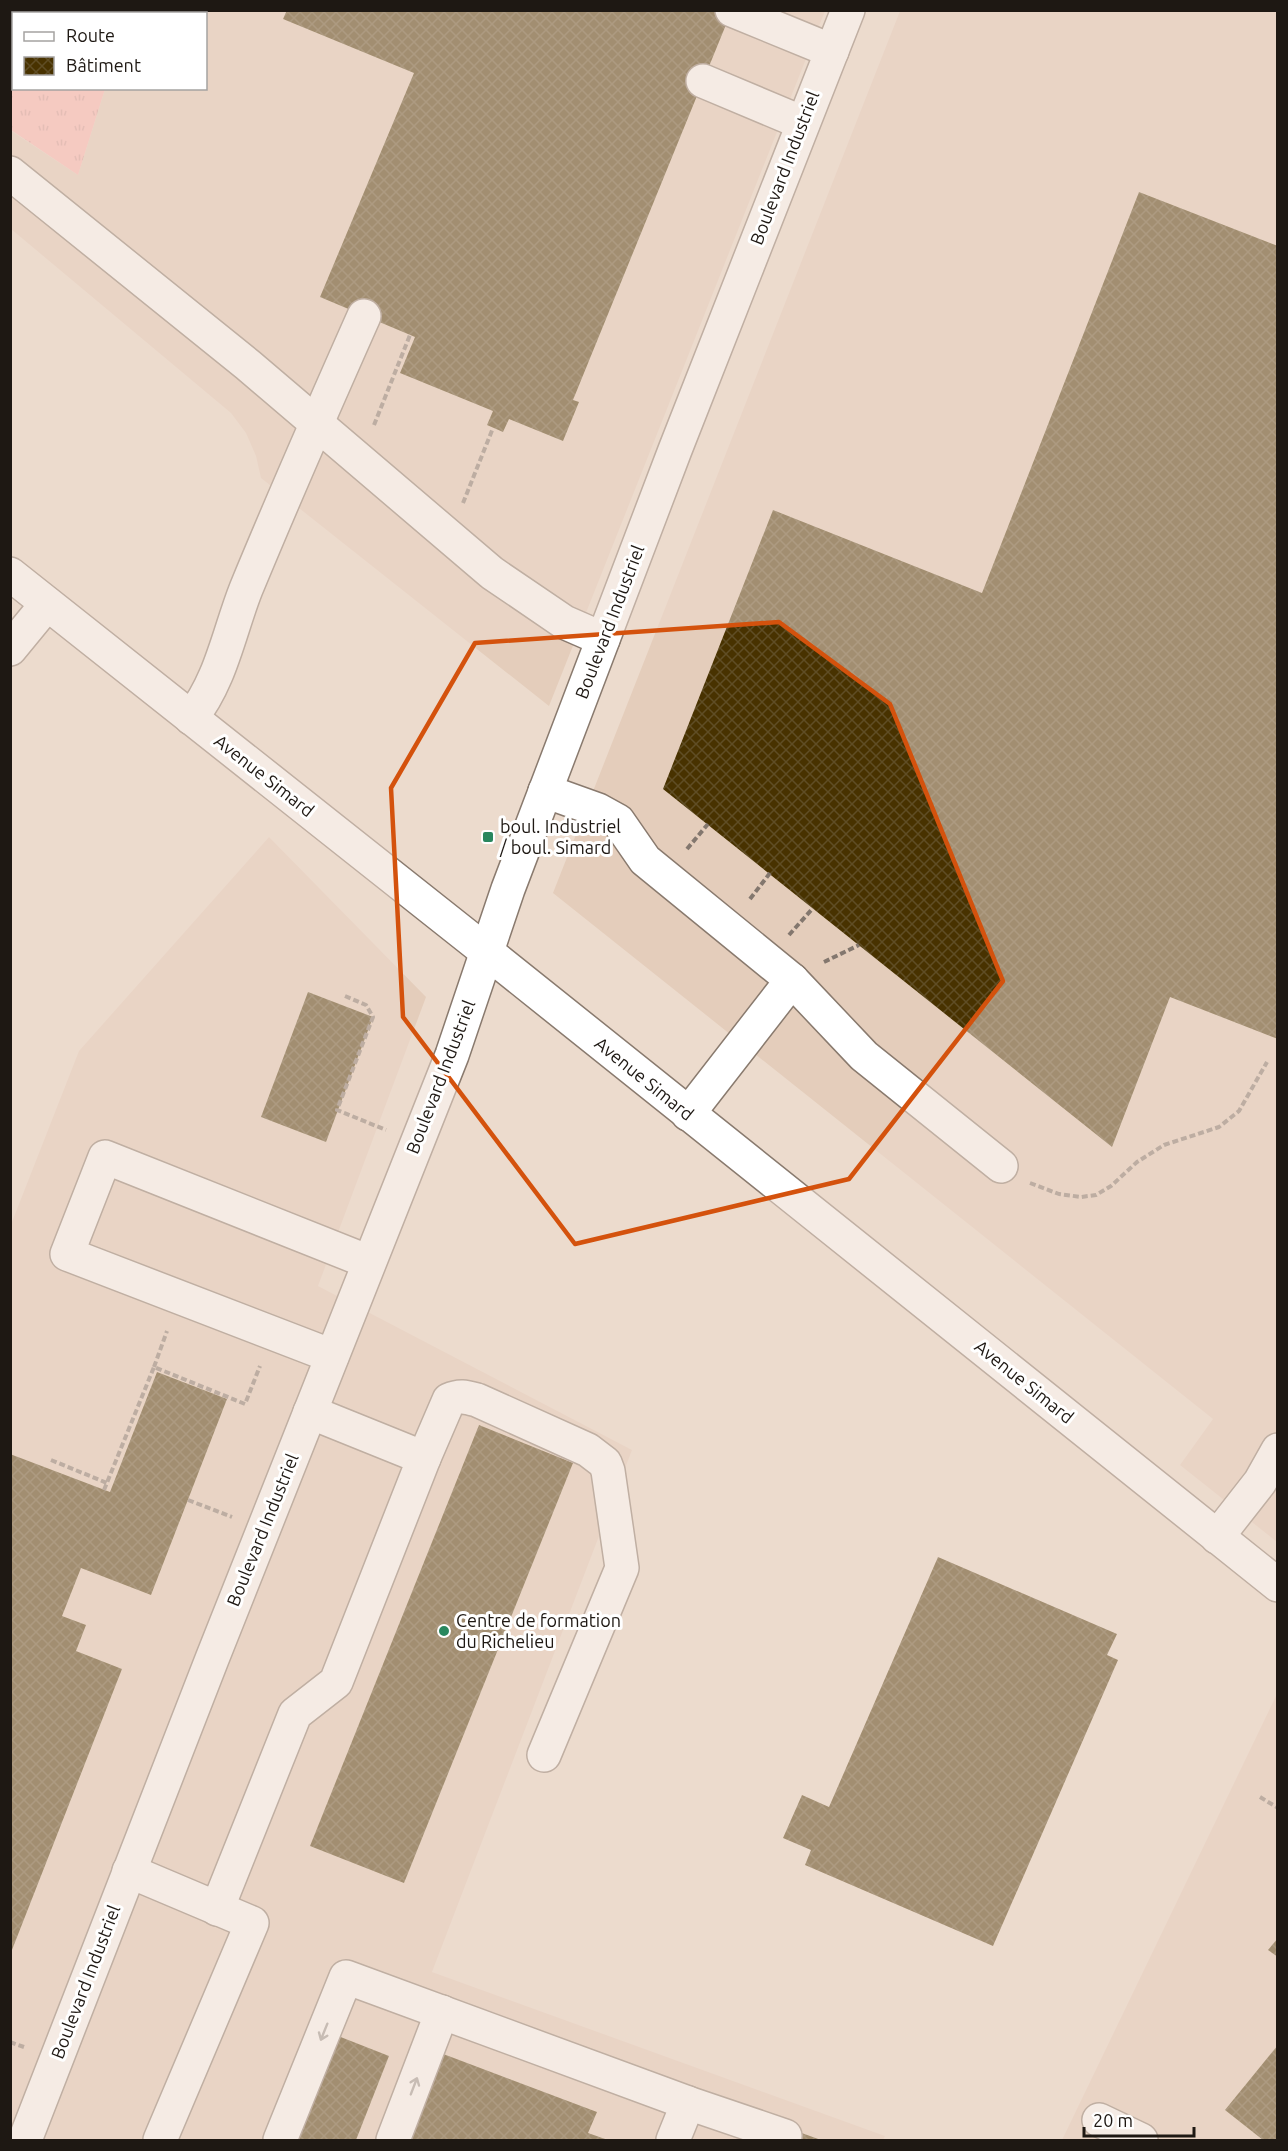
<svg xmlns="http://www.w3.org/2000/svg" width="1288" height="2151" font-family="Ubuntu,sans-serif">
<style>
.built{fill:#e4cdbb}
.grass{fill:url(#grass-tufts)}
.building{fill:url(#building-cross-hatch)}
.lines{fill:none;stroke-linecap:round;stroke-linejoin:round}
.minor-casing{stroke:#897a6e;stroke-width:36}
.path{stroke:#83776e;stroke-width:4;stroke-dasharray:6 3;stroke-linecap:butt}
.minor{stroke:#fff;stroke-width:33}
.oneway{stroke:#9a9795}
.marked{fill:none;stroke:#d4520d;stroke-width:4.5;stroke-linejoin:round}
.poi-dot{fill:#29875e;stroke:#fff;stroke-width:2}
.labels{text-anchor:middle;stroke-width:6;stroke-linejoin:round;paint-order:stroke}
.street-label{font-size:18px;fill:#1e1813;stroke:#fff}
.poi-label{font-size:18px;fill:#1e1813;stroke:#fff;text-anchor:start}
</style>
<defs>
<pattern id="grass-tufts" width="24" height="20" patternUnits="userSpaceOnUse" patternTransform="scale(1.5)"><rect width="24" height="20" fill="#feb5b2"/><path d="M3 7l-1-3M5 7V3M7 7l1-3M15 17l-1-3M17 17v-4M19 17l1-3" fill="none" stroke="#d99b98"/></pattern>
<pattern id="building-cross-hatch" width="8" height="8" patternUnits="userSpaceOnUse" patternTransform="scale(1.5)"><rect width="8" height="8" fill="#483200"/><path d="M0 0l8 8M0 8l8-8" fill="none" stroke="#5f4d25"/></pattern>
</defs>
<rect width="100%" height="100%" fill="#ecdbcd"/>
<!-- built -->
<g class="built">
<path d="M 129,11 L 825,11 L 549,706 L 261,478 L 256,456 L 246,433 L 231,413 L 11,229 L 10,130 L 78,175 L 105,89 L 206,88 L 206,14 L 128,13 Z"/>
<path d="M 900,11 L 1277,11 L 1277,1542 L 1180,1465 L 1213,1419 L 553,893 Z"/>
<path d="M 269,837 L 426,997 L 318,1286 L 632,1450 L 432,1972 L 885,2136 L 883,2140 L 11,2140 L 10,1227 L 79,1051 Z"/>
<path d="M 1277,1694 L 1277,2140 L 1062,2140 Z"/>
</g>
<!-- grass -->
<path class="grass" d="M 10,11 L 129,11 L 128,14 L 14,14 L 14,88 L 105,89 L 78,175 L 11,130 Z"/>
<!-- building -->
<g class="building">
<path d="M 287,10 L 732,10 L 573,400 L 579,402 L 563,441 L 509,419 L 503,432 L 487,425 L 493,411 L 400,373 L 415,337 L 320,297 L 414,73 L 283,19 Z"/>
<path d="M 1139,192 L 1278,246 L 1278,1039 L 1170,997 L 1112,1147 L 663,789 L 773,510 L 982,593 Z"/>
<path d="M 308,992 L 373,1017 L 326,1142 L 261,1117 Z"/>
<path d="M 157,1372 L 227,1399 L 151,1595 L 81,1568 L 62,1616 L 86,1625 L 76,1651 L 122,1669 L 10,1955 L 10,1454 L 110,1492 Z"/>
<path d="M 479,1425 L 573,1463 L 404,1883 L 310,1846 Z"/>
<path d="M 938,1557 L 1117,1634 L 1107,1655 L 1118,1660 L 993,1946 L 805,1865 L 811,1850 L 783,1838 L 802,1795 L 829,1807 Z"/>
<path d="M 1278,1938 L 1278,1957 L 1268,1950 Z"/>
<path d="M 333,2034 L 389,2056 L 356,2140 L 291,2140 Z"/>
<path d="M 1278,2045 L 1278,2140 L 1263,2140 L 1225,2110 Z"/>
<path d="M 438,2052 L 597,2112 L 588,2133 L 608,2140 L 404,2140 Z"/>
<path d="M 799,2132 L 821,2140 L 795,2140 Z"/>
</g>
<g class="lines">
<!-- minor casing -->
<g class="minor-casing">
<g id="minor">
<path d="M 732,10 L 832,51"/>
<path d="M 703,81 L 803,123"/>
<path d="M 10,173 L 248,365 L 492,573 L 564,622 L 603,639"/>
<path d="M 10,574 L 487,952 L 1278,1585"/>
<path d="M 10,649 L 47,604"/>
<path d="M 191,718 C 221,681 229,632 246,589 C 284,497 324,406 364,316"/>
<path d="M 545,791 L 598,810 L 618,821 L 645,860 L 792,980 L 688,1114"/>
<path d="M 792,980 L 864,1056 L 1001,1166"/>
<path d="M 332,1356 L 67,1254 L 105,1157 L 369,1262"/>
<path d="M 424,1458 L 449,1400 C 460,1395 466,1397 477,1400 L 588,1450 L 605,1463 L 608,1471 L 622,1568 L 544,1755"/>
<path d="M 1217,1537 L 1260,1482 L 1278,1450"/>
<path d="M 129,1871 L 252,1923 L 160,2140"/>
<path d="M 217,1909 L 295,1714 L 336,1682 L 424,1458 L 310,1412"/>
<path d="M 1099,2120 L 1141,2140"/>
<path d="M 25,2140 L 212,1659 L 452,1055 L 508,889 L 675,450 L 848,10"/>
<path d="M 280,2140 L 346,1977 L 688,2103 L 785,2136 L 783,2140"/>
<path d="M 393,2140 L 442,2012"/>
<path d="M 673,2140 L 688,2103"/>
</g>
</g>
<!-- path -->
<g class="path">
<path d="M 374,425 L 410,335"/>
<path d="M 463,503 L 493,428"/>
<path d="M 687,849 L 708,824"/>
<path d="M 750,899 L 770,873"/>
<path d="M 789,935 L 813,908"/>
<path d="M 824,962 L 859,945"/>
<path d="M 345,996 L 366,1005 L 373,1017 L 337,1110 L 386,1130"/>
<path d="M 1030,1183 L 1059,1194 L 1081,1197 L 1096,1195 L 1111,1186 L 1137,1162 L 1164,1145 L 1219,1127 L 1239,1111 L 1267,1062"/>
<path d="M 154,1367 L 167,1331"/>
<path d="M 51,1460 L 107,1483"/>
<path d="M 104,1490 L 154,1367 L 245,1404 L 260,1366"/>
<path d="M 188,1500 L 232,1517"/>
<path d="M 1260,1797 L 1278,1808"/>
<path d="M 10,2042 L 24,2047"/>
</g>
<!-- minor -->
<use href="#minor" class="minor"/>
</g>
<!-- one-way arrows -->
<defs><path id="oneway-shaft" d="M-6 0H5M1.5-3L5.5 0L1.5 3" fill="none" stroke-width="1.6" stroke-linecap="round" stroke-linejoin="round" transform="scale(1.5)"/></defs>
<g class="oneway">
<use href="#oneway-shaft" transform="translate(324 2032) rotate(112)"/>
<use href="#oneway-shaft" transform="translate(414 2086) rotate(-69)"/>
</g>
<!-- marked area -->
<path d="M0 0H1288V2151H0ZM 779,622 L 890,704 L 1003,981 L 849,1179 L 575,1244 L 403,1017 L 391,788 L 475,643 Z" fill="#ecdbcd" fill-opacity=".55" fill-rule="evenodd"/>
<path class="marked" d="M 779,622 L 890,704 L 1003,981 L 849,1179 L 575,1244 L 403,1017 L 391,788 L 475,643 Z"/>
<!-- markers -->
<g class="poi-dot">
<rect x="482" y="831" width="12" height="12" rx="3"/>
<circle cx="444" cy="1631" r="6"/>
</g>
<g class="labels">
<!-- street labels -->
<g class="street-label">
<text transform="translate(785 168) rotate(-69)" y="6">Boulevard Industriel</text>
<text transform="translate(610 622) rotate(-69)" y="6">Boulevard Industriel</text>
<text transform="translate(264 776) rotate(38)" y="6">Avenue Simard</text>
<text transform="translate(441 1077) rotate(-69)" y="6">Boulevard Industriel</text>
<text transform="translate(644 1079) rotate(39)" y="6">Avenue Simard</text>
<text transform="translate(1024 1382) rotate(39)" y="6">Avenue Simard</text>
<text transform="translate(263 1530) rotate(-68)" y="6">Boulevard Industriel</text>
<text transform="translate(86 1982) rotate(-69)" y="6">Boulevard Industriel</text>
</g>
<!-- poi labels -->
<g class="poi-label">
<text x="500" y="833">boul. Industriel<tspan x="500" dy="21">/ boul. Simard</tspan></text>
<text x="456" y="1627">Centre de formation<tspan x="456" dy="21">du Richelieu</tspan></text>
</g>
</g>
<!-- border -->
<rect width="1288" height="2151" fill="none" stroke="#1e1813" stroke-width="24"/>
<!-- legend -->
<rect x="12" y="12" width="195" height="78" fill="#ffffff" stroke="#a5a3a1" stroke-width="1.5"/>
<rect x="24" y="32" width="30" height="9" fill="#ffffff" stroke="#a5a3a1" stroke-width="1.5"/>
<text x="66" y="42" font-size="18" fill="#1e1813">Route</text>
<rect x="24" y="57" width="30" height="18" fill="url(#building-cross-hatch)" stroke="#a5a3a1" stroke-width="1.5"/>
<text x="66" y="72" font-size="18" fill="#1e1813">Bâtiment</text>
<!-- scale -->
<path d="M1084 2127v9h110v-9" fill="none" stroke="#1e1813" stroke-width="3"/>
<text x="1093" y="2127" font-size="18" fill="#1e1813" stroke="#ffffff" stroke-width="4.5" paint-order="stroke">20 m</text>
</svg>
